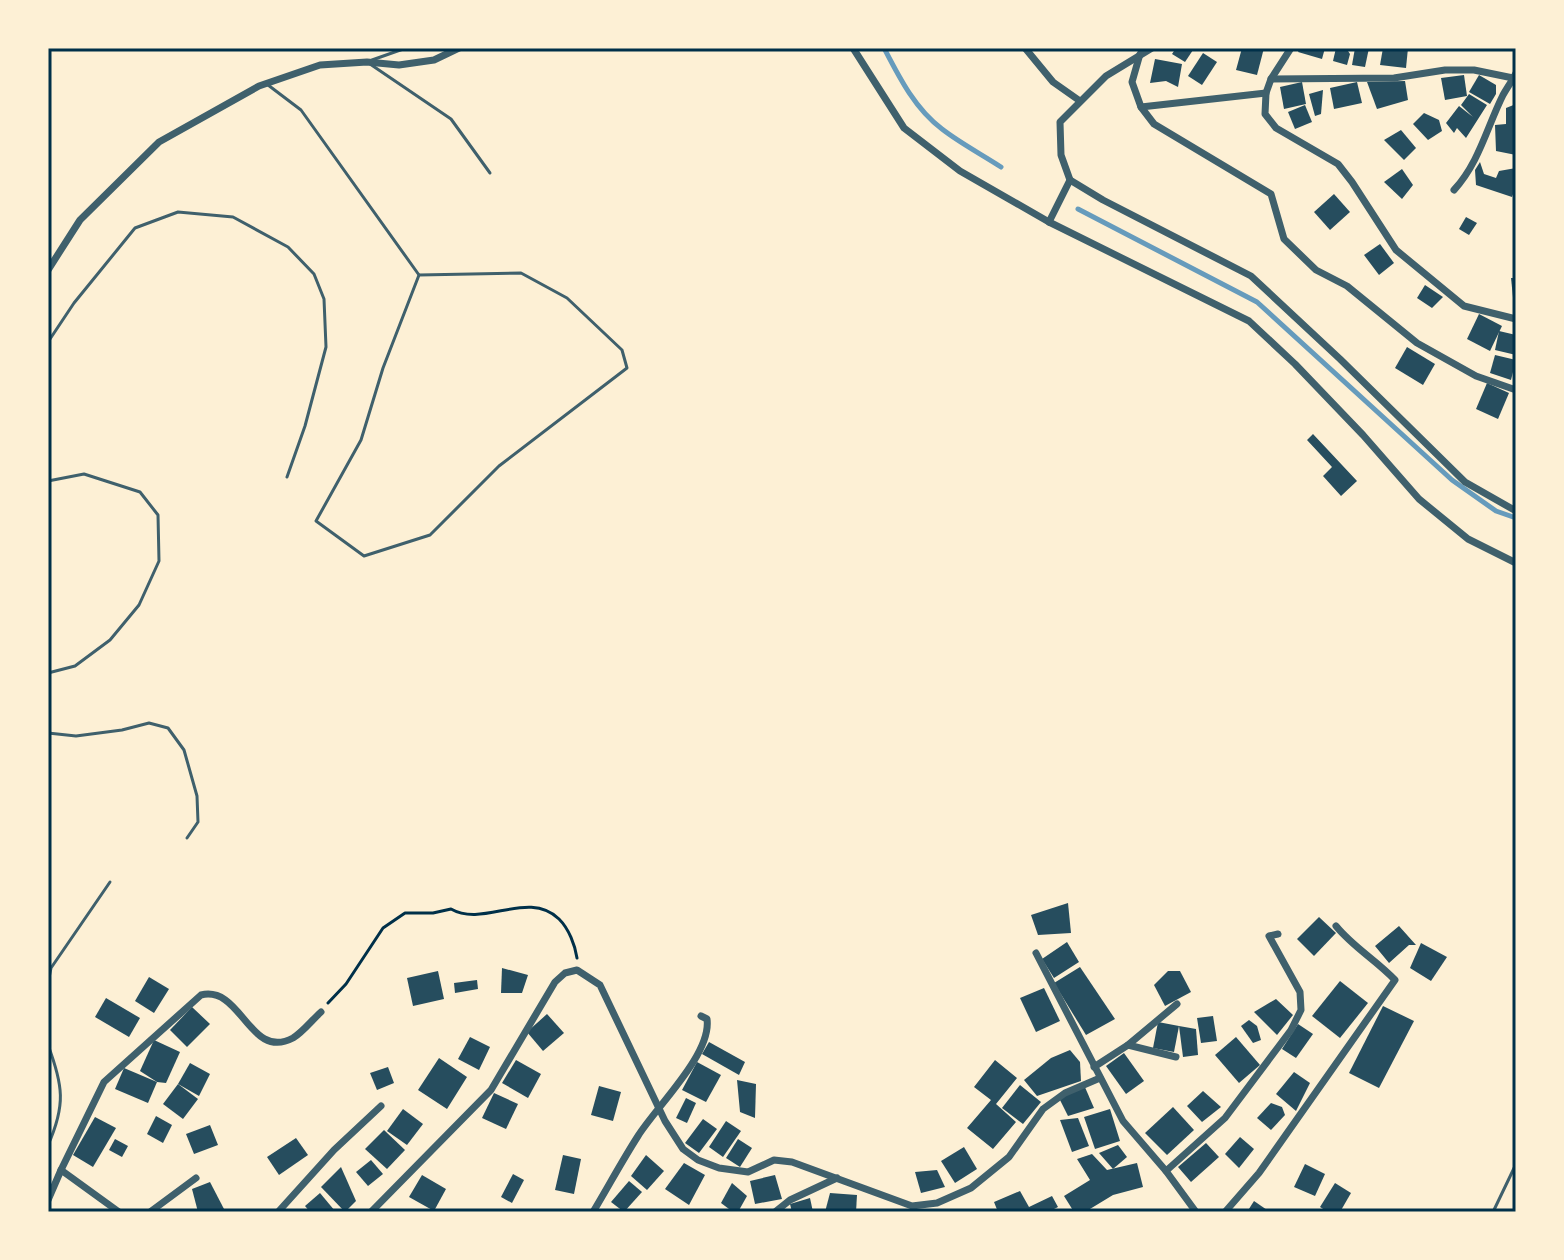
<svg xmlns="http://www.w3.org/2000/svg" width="1564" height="1260" font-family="Manrope,sans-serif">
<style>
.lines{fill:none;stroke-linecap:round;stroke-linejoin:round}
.stream{stroke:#669bbc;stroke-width:5}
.building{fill:#264d5e}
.path{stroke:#003049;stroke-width:3}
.service{stroke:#3f606c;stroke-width:3}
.minor{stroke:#3f606c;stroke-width:7}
.neatline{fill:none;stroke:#003049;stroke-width:3}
</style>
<rect width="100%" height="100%" fill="#fdf0d5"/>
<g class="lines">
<!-- stream -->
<g class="stream">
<path d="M 884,48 C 899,77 915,109 942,129 C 960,143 981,154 1001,167"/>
<path d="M 1078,209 L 1257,302 L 1452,480 L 1496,511 L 1516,518"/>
</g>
</g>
<!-- building -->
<g class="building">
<path d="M 1176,48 L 1193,50 L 1185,62 L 1172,54 Z"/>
<path d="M 1242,48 L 1264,48 L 1257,75 L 1236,70 Z"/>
<path d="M 1300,48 L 1325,48 L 1322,59 L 1298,52 Z"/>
<path d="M 1336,48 L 1346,48 L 1350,54 L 1347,65 L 1333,61 Z"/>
<path d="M 1355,48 L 1369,48 L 1365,67 L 1352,65 Z"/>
<path d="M 1383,48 L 1408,48 L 1406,68 L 1380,65 Z"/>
<path d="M 1203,53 L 1217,62 L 1202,85 L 1188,76 Z"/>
<path d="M 1155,59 L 1182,64 L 1178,87 L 1166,81 L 1150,83 Z"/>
<path d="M 1464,75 L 1467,96 L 1445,100 L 1441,78 Z"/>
<path d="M 1479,75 L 1496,85 L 1496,94 L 1490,104 L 1469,92 Z"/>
<path d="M 1405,81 L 1408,100 L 1377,109 L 1367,82 Z"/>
<path d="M 1302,82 L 1306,104 L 1284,109 L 1280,87 Z"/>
<path d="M 1357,82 L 1362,103 L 1334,109 L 1330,88 Z"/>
<path d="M 1323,90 L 1321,114 L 1315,116 L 1309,94 Z"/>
<path d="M 1469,94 L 1487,105 L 1466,138 L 1457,128 L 1454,133 L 1446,123 L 1459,106 L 1473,117 L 1461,105 Z"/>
<path d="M 1516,104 L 1516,155 L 1496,151 L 1495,125 L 1506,124 L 1506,108 Z"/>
<path d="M 1305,105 L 1312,122 L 1295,129 L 1288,112 Z"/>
<path d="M 1424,113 L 1439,120 L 1442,131 L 1428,140 L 1413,124 Z"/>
<path d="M 1401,130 L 1416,148 L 1404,160 L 1384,140 Z"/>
<path d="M 1480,162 L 1484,174 L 1496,178 L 1499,171 L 1516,168 L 1516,186 L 1512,197 L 1476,185 L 1475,170 Z"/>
<path d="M 1402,169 L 1413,185 L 1402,199 L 1384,182 Z"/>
<path d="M 1334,194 L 1350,212 L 1330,230 L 1314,212 Z"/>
<path d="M 1466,217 L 1477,223 L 1469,235 L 1459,229 Z"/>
<path d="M 1380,244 L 1394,263 L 1379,275 L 1364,255 Z"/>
<path d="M 1511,278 L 1516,278 L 1516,307 L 1514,307 Z"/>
<path d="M 1425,285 L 1443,297 L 1432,308 L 1417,298 Z"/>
<path d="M 1479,314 L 1502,326 L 1490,351 L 1467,339 Z"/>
<path d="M 1499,331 L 1516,335 L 1516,355 L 1495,350 Z"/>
<path d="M 1407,347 L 1435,364 L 1423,385 L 1395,368 Z"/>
<path d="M 1495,355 L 1516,360 L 1511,380 L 1490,373 Z"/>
<path d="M 1487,383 L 1509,393 L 1498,419 L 1476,409 Z"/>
<path d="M 1313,434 L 1357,481 L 1341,496 L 1323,476 L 1332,467 L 1307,440 Z"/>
<path d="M 1068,903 L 1071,933 L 1038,935 L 1031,915 Z"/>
<path d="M 1319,917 L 1336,933 L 1314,956 L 1297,939 Z"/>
<path d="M 1399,926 L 1416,945 L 1409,945 L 1389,963 L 1375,946 Z"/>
<path d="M 1067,942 L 1079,962 L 1054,978 L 1042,959 Z"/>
<path d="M 1421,943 L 1447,957 L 1431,981 L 1410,968 Z"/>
<path d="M 1080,967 L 1115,1019 L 1086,1035 L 1054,983 Z"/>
<path d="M 502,968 L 528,975 L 522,993 L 501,993 Z"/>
<path d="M 438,971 L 444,999 L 413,1006 L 407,978 Z"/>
<path d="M 1168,971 L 1180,971 L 1191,992 L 1165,1006 L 1154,985 Z"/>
<path d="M 149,977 L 169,989 L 154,1013 L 135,1001 Z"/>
<path d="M 477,980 L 478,989 L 455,993 L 454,983 Z"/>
<path d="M 1340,981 L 1368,1003 L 1340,1038 L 1312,1016 Z"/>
<path d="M 1044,988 L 1060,1021 L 1036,1032 L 1020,998 Z"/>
<path d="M 106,998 L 140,1018 L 129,1037 L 95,1017 Z"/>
<path d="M 1276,999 L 1293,1015 L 1277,1035 L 1254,1012 Z"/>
<path d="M 1383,1006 L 1414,1021 L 1379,1088 L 1349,1073 Z"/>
<path d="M 192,1007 L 210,1024 L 187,1047 L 170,1030 Z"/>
<path d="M 547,1014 L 564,1033 L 543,1051 L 527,1032 Z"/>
<path d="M 1213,1016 L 1217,1041 L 1201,1043 L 1197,1018 Z"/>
<path d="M 1249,1020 L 1257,1026 L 1261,1040 L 1253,1043 L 1241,1026 Z"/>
<path d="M 1158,1022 L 1179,1026 L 1174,1052 L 1153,1048 Z"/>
<path d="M 1298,1024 L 1313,1034 L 1296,1058 L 1282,1049 Z"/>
<path d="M 1179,1026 L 1196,1029 L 1198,1055 L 1183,1057 Z"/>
<path d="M 470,1037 L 490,1047 L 479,1070 L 458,1059 Z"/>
<path d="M 1236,1037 L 1260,1065 L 1239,1083 L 1215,1055 Z"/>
<path d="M 154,1040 L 180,1052 L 166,1083 L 157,1082 L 140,1071 Z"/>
<path d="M 709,1042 L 745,1062 L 739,1075 L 702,1054 Z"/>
<path d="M 1070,1050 L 1080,1062 L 1081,1081 L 1037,1096 L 1024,1080 L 1051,1058 Z"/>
<path d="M 1124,1053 L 1144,1081 L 1126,1094 L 1106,1066 Z"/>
<path d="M 439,1058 L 467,1077 L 447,1109 L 418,1090 Z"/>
<path d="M 516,1060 L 541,1074 L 528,1098 L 502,1083 Z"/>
<path d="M 995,1060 L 1017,1078 L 996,1104 L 1016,1122 L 993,1149 L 967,1128 L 991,1100 L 974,1087 Z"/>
<path d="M 697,1062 L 721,1075 L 706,1102 L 682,1090 Z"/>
<path d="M 190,1063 L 210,1074 L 199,1096 L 178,1084 Z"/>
<path d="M 388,1067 L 394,1083 L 377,1090 L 370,1073 Z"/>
<path d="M 124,1068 L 157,1082 L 148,1103 L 115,1089 Z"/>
<path d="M 1294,1072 L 1310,1083 L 1296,1111 L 1276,1094 Z"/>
<path d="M 737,1080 L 756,1084 L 755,1118 L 740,1112 Z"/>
<path d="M 178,1084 L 198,1099 L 183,1119 L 163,1104 Z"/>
<path d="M 1020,1085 L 1041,1102 L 1023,1124 L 1002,1108 Z"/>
<path d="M 1084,1085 L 1094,1108 L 1068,1116 L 1059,1098 Z"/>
<path d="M 599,1086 L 621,1092 L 613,1121 L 591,1115 Z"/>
<path d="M 1203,1091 L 1221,1107 L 1202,1122 L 1187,1106 Z"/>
<path d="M 494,1093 L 518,1104 L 506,1129 L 482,1118 Z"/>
<path d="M 686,1098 L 696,1103 L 687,1123 L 676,1118 Z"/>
<path d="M 1271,1103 L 1282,1107 L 1285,1115 L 1271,1130 L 1257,1118 Z"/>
<path d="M 1173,1107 L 1194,1130 L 1167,1155 L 1145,1133 Z"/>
<path d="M 403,1109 L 423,1124 L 407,1145 L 387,1131 Z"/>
<path d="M 1110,1109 L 1120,1141 L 1095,1149 L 1084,1117 Z"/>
<path d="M 156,1116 L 172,1125 L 163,1143 L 147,1134 Z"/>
<path d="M 95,1117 L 116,1128 L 93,1167 L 73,1155 Z"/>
<path d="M 1078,1118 L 1089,1146 L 1072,1152 L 1060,1120 Z"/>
<path d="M 703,1119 L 717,1129 L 699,1153 L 685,1143 Z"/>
<path d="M 726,1121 L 741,1131 L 723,1157 L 709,1147 Z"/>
<path d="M 210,1125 L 218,1145 L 194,1154 L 186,1134 Z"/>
<path d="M 384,1130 L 405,1150 L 387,1169 L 365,1149 Z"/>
<path d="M 1240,1137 L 1254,1149 L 1239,1168 L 1225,1154 Z"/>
<path d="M 296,1138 L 308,1155 L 279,1175 L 267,1157 Z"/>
<path d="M 115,1139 L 128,1146 L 122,1157 L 109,1150 Z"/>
<path d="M 738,1139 L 752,1148 L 740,1167 L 726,1158 Z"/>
<path d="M 1206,1143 L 1219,1157 L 1191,1182 L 1178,1167 Z"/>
<path d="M 1118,1145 L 1127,1157 L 1113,1169 L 1099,1153 Z"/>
<path d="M 964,1147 L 977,1169 L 955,1183 L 941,1161 Z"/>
<path d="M 1092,1154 L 1107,1170 L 1137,1163 L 1143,1187 L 1113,1195 L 1085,1212 L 1074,1212 L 1064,1196 L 1090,1180 L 1077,1159 Z"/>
<path d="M 563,1155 L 581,1159 L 574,1194 L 555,1190 Z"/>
<path d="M 646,1155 L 664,1171 L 647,1190 L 631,1176 Z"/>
<path d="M 371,1160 L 383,1174 L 368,1186 L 356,1172 Z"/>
<path d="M 684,1163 L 705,1175 L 689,1205 L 665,1189 Z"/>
<path d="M 1305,1164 L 1325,1174 L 1315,1196 L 1294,1187 Z"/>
<path d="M 341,1167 L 356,1201 L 345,1212 L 321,1187 Z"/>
<path d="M 937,1170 L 945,1187 L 921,1193 L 915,1172 Z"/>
<path d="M 513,1174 L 524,1180 L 512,1203 L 501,1197 Z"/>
<path d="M 422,1175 L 446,1189 L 434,1211 L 409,1197 Z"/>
<path d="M 775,1175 L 782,1199 L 755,1204 L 750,1181 Z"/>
<path d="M 629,1181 L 642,1192 L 624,1212 L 611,1202 Z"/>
<path d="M 210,1182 L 224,1209 L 198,1212 L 192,1189 Z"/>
<path d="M 732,1183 L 747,1196 L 738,1212 L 733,1212 L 721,1203 Z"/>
<path d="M 1335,1183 L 1351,1193 L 1340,1212 L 1328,1212 L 1320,1207 Z"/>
<path d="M 1020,1191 L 1029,1207 L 1052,1196 L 1058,1207 L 1048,1212 L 998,1212 L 994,1202 Z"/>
<path d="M 320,1193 L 335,1211 L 334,1212 L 310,1212 L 305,1206 Z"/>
<path d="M 830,1193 L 857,1195 L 856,1212 L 825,1212 Z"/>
<path d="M 810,1198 L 813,1212 L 792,1212 L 790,1204 Z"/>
<path d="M 1254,1201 L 1270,1212 L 1247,1212 Z"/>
</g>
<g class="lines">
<!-- path -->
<path class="path" d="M 328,1003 L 346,984 L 383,928 L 405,913 L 433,913 L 451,909 C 484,928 528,889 559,919 C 569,929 575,945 577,958"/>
<!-- service -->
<g class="service">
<path d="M 372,60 L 406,48"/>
<path d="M 370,64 L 451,119 L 490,173"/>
<path d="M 268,85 L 301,110 L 419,275"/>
<path d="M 521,273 L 567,298 L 622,350 L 627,368 L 499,466 L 430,535 L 364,556 L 316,521 L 361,440 L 383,368 L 419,275 Z"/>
<path d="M 48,342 L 74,303 L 135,228 L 178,212 L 233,217 L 288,247 L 314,274 L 324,299 L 326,347 L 305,426 L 287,477"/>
<path d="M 48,481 L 84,474 L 140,492 L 158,515 L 159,561 L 139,605 L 110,640 L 75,666 L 48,673"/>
<path d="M 48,733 L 76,736 L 122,730 L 149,723 L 168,728 L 184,750 L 197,796 L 198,822 L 187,838"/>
<path d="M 48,983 L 51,968 L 110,882"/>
<path d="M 48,1045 C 63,1085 66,1105 48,1145"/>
<path d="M 1493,1212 L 1516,1164"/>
</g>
<!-- minor -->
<g class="minor">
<path d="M 853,48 L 904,128 L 960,171 L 1049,222 L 1249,321 L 1295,364 L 1363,435 L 1419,499 L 1468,539 L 1516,563"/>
<path d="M 1025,48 L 1053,82 L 1080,101"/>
<path d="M 1152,48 L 1106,76 L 1060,122 L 1061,155 L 1070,180 L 1103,200 L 1251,276 L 1340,359 L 1465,482 L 1516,511"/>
<path d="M 1291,48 L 1271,79 L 1266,93 L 1265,114 L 1276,128 L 1338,164 L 1352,182 L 1396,250 L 1464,306 L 1516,319"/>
<path d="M 1140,54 L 1132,82 L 1141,107 L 1266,93"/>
<path d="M 1271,79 L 1394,78 L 1445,70 L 1474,70 L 1513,78"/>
<path d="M 1141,107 L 1154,124 L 1271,194 L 1284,239 L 1316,270 L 1347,286 L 1417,343 L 1476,376 L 1516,390"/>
<path d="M 1454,190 C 1479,163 1487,127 1503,95 C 1507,88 1512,81 1516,73"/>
<path d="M 1049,222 L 1070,180"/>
<path d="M 48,270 L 80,220 L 159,142 L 259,86 L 320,65 L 367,62 L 399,65 L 434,60 L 459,48"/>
<path d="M 1036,953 L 1123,1121 L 1166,1171 L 1225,1118 L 1291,1030 L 1301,1010 L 1300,992 L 1269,936 L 1278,934"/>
<path d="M 1128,1045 L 1177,1004"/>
<path d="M 1094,1067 L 1128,1045 L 1176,1057"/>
<path d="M 61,1170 L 104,1082 L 201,995 C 242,985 249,1061 293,1038 C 303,1032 312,1020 321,1012"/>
<path d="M 1166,1171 L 1196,1212"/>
<path d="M 48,1200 L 61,1170 L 119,1212"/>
<path d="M 150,1212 L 196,1178"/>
<path d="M 278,1212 L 334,1150 L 381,1106"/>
<path d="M 371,1212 L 491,1090 L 555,982 L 565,973 L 577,970 L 600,985 L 665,1121 L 683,1149 L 698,1160 L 719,1168 L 748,1172 L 774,1160 L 792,1162 L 912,1206 L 937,1203 L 971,1188 L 1009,1157 L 1043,1109 L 1065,1093 L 1100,1078"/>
<path d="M 593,1212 C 608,1187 622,1161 638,1136 C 656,1107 712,1054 707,1019 L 701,1016"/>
<path d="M 775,1212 L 790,1200 L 837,1178"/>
<path d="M 1225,1212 L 1259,1173 L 1395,980 C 1376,960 1353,947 1336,926"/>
</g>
</g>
<!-- border -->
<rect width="1564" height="1260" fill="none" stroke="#fdf0d5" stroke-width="100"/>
<rect x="50" y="50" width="1464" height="1160" class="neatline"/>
</svg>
